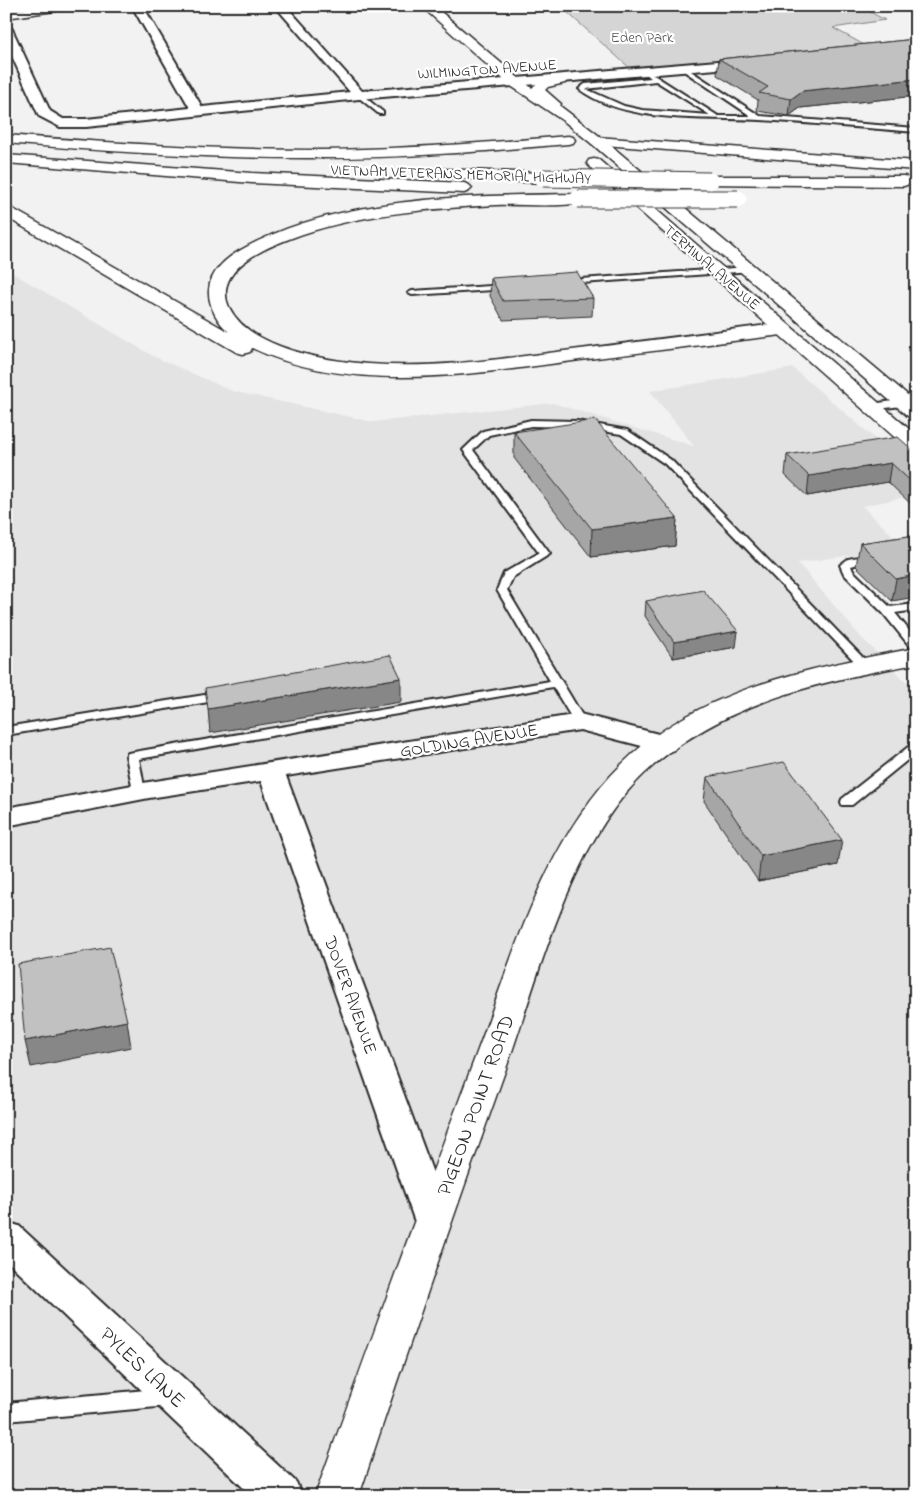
<svg xmlns="http://www.w3.org/2000/svg" width="922" height="1502" font-family="'Indie Flower',sans-serif">
<style>
.built{fill:#e3e3e3}
.green{fill:#d5d5d5;stroke:#808080}
.lines{fill:none;stroke-linecap:round;stroke-linejoin:round}
.lane-casing{stroke:#2b2b2b;stroke-width:4}
.street-casing{stroke:#2b2b2b;stroke-width:4}
.secondary-casing{stroke:#2b2b2b;stroke-width:3}
.primary-casing{stroke:#2b2b2b;stroke-width:3}
.highway-casing{stroke:#2b2b2b;stroke-width:3}
.lane{fill:#fff;fill-rule:evenodd}
.street{fill:#fff;fill-rule:evenodd}
.secondary{fill:#fff;fill-rule:evenodd}
.primary{fill:#fff;fill-rule:evenodd}
.highway{fill:#fff;fill-rule:evenodd}
.highway-bridge-casing{stroke:#2b2b2b;stroke-width:19;stroke-linecap:butt}
.highway-bridge{stroke:#fff;stroke-width:17}
.wall{fill:#a6a6a6;stroke:#2b2b2b}
.shaded-wall{fill:#878787;stroke:#2b2b2b}
.building{fill:#c1c1c1;stroke:#2b2b2b}
.labels{text-anchor:middle;stroke-width:4.5;stroke-linejoin:round;paint-order:stroke}
.far-park-label{font-size:15px;fill:#565656;stroke:#fff}
.far-street-label{font-size:15px;fill:#2b2b2b;stroke:#fff}
.street-label{font-size:18px;fill:#2b2b2b;stroke:#fff}
.near-street-label{font-size:21px;fill:#2b2b2b;stroke:#fff}
</style>
<rect width="100%" height="100%" fill="#f2f2f2"/>
<filter id="ink" filterUnits="userSpaceOnUse"><feTurbulence type="fractalNoise" baseFrequency=".02" numOctaves="2"/><feDisplacementMap in="SourceGraphic" scale="10" xChannelSelector="R" yChannelSelector="G"/><feConvolveMatrix kernelMatrix="1 2 1 2 8 2 1 2 1" color-interpolation-filters="sRGB"/></filter>
<g filter="url(#ink)">
<!-- built -->
<path class="built" d="M 6,269 L 153,356 L 232,391 L 373,422 L 553,403 L 694,446 L 650,391 L 793,368 L 916,474 L 916,495 L 862,506 L 905,547 L 798,563 L 859,635 L 906,682 L 916,680 L 916,1496 L 6,1496 Z"/>
<!-- green -->
<path class="green" d="M 560,6 L 859,6 L 885,20 L 833,28 L 868,47 L 631,69 Z"/>
<g class="lines">
<!-- lane casing -->
<g class="lane-casing">
<g id="lane">
<path d="M 912,6 L 916,6 L 916,9 Z"/>
<path d="M 683,66 L 760,116 L 916,128 L 916,132 C 864,128 812,123 760,120 C 705,117 625,124 579,89 L 585,84 L 651,78 L 646,74 L 649,72 L 718,116 L 751,116 L 681,69 ZM 656,81 L 710,115 L 642,110 L 624,106 L 586,89 Z"/>
<path d="M 357,94 L 361,94 L 383,112 L 383,114 L 379,114 L 357,96 Z"/>
<path d="M 749,267 L 753,269 L 752,271 L 567,284 L 563,282 L 567,280 Z"/>
<path d="M 507,285 L 511,287 L 510,289 L 412,295 L 408,293 L 412,291 Z"/>
<path d="M 916,398 L 916,404 L 871,410 L 866,407 L 871,404 Z"/>
<path d="M 531,420 L 577,421 L 627,430 L 671,460 L 869,664 L 871,666 L 869,668 L 861,668 L 665,464 L 621,434 L 577,427 L 531,426 L 489,435 L 473,450 L 550,554 L 513,577 L 507,590 L 586,722 L 584,725 L 576,725 L 553,687 L 139,759 L 145,792 L 144,795 L 134,795 L 126,756 L 128,753 L 550,681 L 497,590 L 504,573 L 539,553 L 463,450 L 483,431 Z"/>
<path d="M 875,554 L 880,557 L 879,559 L 851,566 L 853,571 L 890,607 L 916,604 L 916,610 L 895,613 L 916,639 L 916,650 L 912,649 L 883,613 L 844,574 L 840,565 L 848,559 Z"/>
<path d="M 223,692 L 227,693 L 229,696 L 227,699 L 6,735 L 6,727 Z"/>
<path d="M 916,743 L 916,753 L 852,805 L 842,805 L 841,802 L 842,799 L 912,744 Z"/>
<path d="M 168,1388 L 175,1391 L 177,1397 L 175,1403 L 168,1406 L 6,1421 L 6,1403 Z"/>
</g>
</g>
<!-- street casing -->
<g class="street-casing">
<g id="street">
<path d="M 132,6 L 143,6 L 202,107 L 350,92 L 275,6 L 286,6 L 362,91 L 753,58 L 759,62 L 753,66 L 359,99 L 86,127 L 60,127 L 39,116 L 6,43 L 6,26 L 12,29 L 50,111 L 63,119 L 86,119 L 190,108 Z"/>
<path d="M 580,714 L 674,738 L 678,744 L 674,750 L 665,752 L 580,730 L 286,776 L 450,1219 L 445,1229 L 432,1234 L 419,1229 L 414,1219 L 261,781 L 149,798 L 6,826 L 6,808 L 149,782 Z"/>
<path d="M 6,1222 L 19,1226 L 296,1482 L 302,1496 L 252,1496 L 6,1260 Z"/>
</g>
</g>
<!-- secondary casing -->
<g class="secondary-casing">
<g id="secondary">
<path d="M 421,6 L 434,6 L 521,80 L 532,88 C 539,80 554,75 565,77 L 567,80 L 565,83 L 548,87 L 545,90 L 561,104 L 560,106 L 602,138 L 916,402 L 916,419 L 909,417 L 592,144 L 565,122 L 511,86 Z"/>
<path d="M 594,159 L 599,160 L 916,435 L 916,452 L 909,450 L 589,166 L 587,163 L 589,160 Z"/>
<path d="M 916,648 L 916,664 C 819,681 718,704 644,774 C 572,842 541,969 509,1060 C 457,1205 407,1350 359,1496 L 315,1496 C 367,1351 419,1207 473,1063 C 512,961 542,843 622,764 C 698,688 814,667 916,648 Z"/>
</g>
</g>
<!-- primary casing -->
<g class="primary-casing">
<path id="primary" d="M 42,6 L 74,6 L 68,9 L 6,18 L 6,11 Z"/>
</g>
<!-- highway casing -->
<g class="highway-casing">
<g id="highway">
<path d="M 6,135 C 112,143 217,150 323,150 C 405,149 487,143 568,136 L 573,137 L 575,140 L 573,143 L 568,144 C 487,151 405,158 323,158 C 217,159 112,152 6,143 Z"/>
<path d="M 597,137 L 916,161 L 916,170 L 592,144 L 590,141 L 592,138 Z"/>
<path d="M 6,155 L 252,173 L 464,183 L 469,185 L 472,188 L 469,191 L 464,193 L 252,183 L 6,163 Z"/>
<path d="M 442,169 L 543,173 L 548,175 L 551,178 L 548,181 L 543,183 L 437,177 L 434,174 L 437,171 Z"/>
<path d="M 710,176 L 904,176 L 909,178 L 912,181 L 909,184 L 904,186 L 705,184 L 702,181 L 705,178 Z"/>
<path d="M 578,194 L 584,196 L 586,199 L 584,202 C 561,208 521,204 496,205 C 426,209 355,214 289,239 C 262,249 213,271 229,307 C 236,321 247,330 260,337 C 293,355 333,361 369,364 C 434,369 499,359 564,351 C 636,342 709,333 782,323 L 789,325 L 791,329 L 789,333 L 782,335 C 715,343 647,352 580,360 C 476,374 350,395 252,348 L 250,352 L 243,354 L 236,352 L 6,217 L 6,205 L 229,332 C 215,320 203,297 212,278 C 221,259 240,250 258,241 C 353,195 474,196 578,194 Z"/>
</g>
</g>
<!-- lane -->
<use href="#lane" class="lane"/>
<!-- street -->
<use href="#street" class="street"/>
<!-- secondary -->
<use href="#secondary" class="secondary"/>
<!-- primary -->
<use href="#primary" class="primary"/>
<!-- highway -->
<use href="#highway" class="highway"/>
<!-- highway-bridge casing -->
<g class="highway-bridge-casing">
<g id="highway-bridge">
<path d="M 543,178 L 710,181"/>
<path d="M 578,199 L 738,199"/>
</g>
</g>
<!-- highway-bridge -->
<use href="#highway-bridge" class="highway-bridge"/>
</g>
<!-- wall -->
<g class="wall">
<path d="M 916,39 L 916,96 L 800,108 L 789,116 L 757,111 L 758,100 L 717,75 L 719,59 Z"/>
<path d="M 491,278 L 593,298 L 592,316 L 503,320 L 490,296 Z"/>
<path d="M 514,432 L 677,518 L 675,546 L 591,557 L 514,458 Z"/>
<path d="M 916,453 L 916,509 L 888,482 L 807,496 L 785,475 L 787,455 Z"/>
<path d="M 916,535 L 892,601 L 856,566 L 860,543 Z"/>
<path d="M 646,601 L 736,647 L 673,658 L 645,616 Z"/>
<path d="M 707,777 L 838,865 L 758,881 L 704,801 Z"/>
</g>
<!-- shaded-wall -->
<g class="shaded-wall">
<path d="M 916,79 L 916,96 L 800,108 L 789,116 L 791,99 L 802,91 Z"/>
<path d="M 891,463 L 888,482 L 807,496 L 809,476 Z"/>
<path d="M 677,518 L 675,546 L 591,557 L 592,529 Z"/>
<path d="M 916,575 L 916,597 L 892,601 L 896,579 Z"/>
<path d="M 738,631 L 736,647 L 673,658 L 674,642 Z"/>
<path d="M 401,678 L 401,702 L 210,733 L 208,709 Z"/>
<path d="M 842,840 L 838,865 L 758,881 L 761,856 Z"/>
<path d="M 127,1021 L 131,1047 L 31,1067 L 25,1041 Z"/>
</g>
<!-- building -->
<g class="building">
<path d="M 916,39 L 916,79 L 802,91 L 791,99 L 759,93 L 768,87 L 719,59 Z"/>
<path d="M 577,272 L 593,298 L 503,301 L 491,278 Z"/>
<path d="M 595,420 L 677,518 L 592,529 L 514,432 Z"/>
<path d="M 898,437 L 916,453 L 916,486 L 891,463 L 809,476 L 787,455 Z"/>
<path d="M 916,535 L 916,575 L 896,579 L 860,543 Z"/>
<path d="M 703,590 L 738,631 L 674,642 L 646,601 Z"/>
<path d="M 390,655 L 401,678 L 208,709 L 205,688 Z"/>
<path d="M 784,762 L 842,840 L 761,856 L 707,777 Z"/>
<path d="M 110,947 L 127,1021 L 25,1041 L 18,964 Z"/>
</g>
</g>
<g class="labels">
<!-- far-park labels -->
<g class="far-park-label">
<text x="642" y="42">Eden Park</text>
</g>
<!-- far-street labels -->
<g class="far-street-label">
<text transform="translate(487 69) rotate(-4)" y="5">WILMINGTON AVENUE</text>
<text transform="translate(461 174) rotate(2)" y="5">VIETNAM VETERANS MEMORIAL HIGHWAY</text>
<text transform="translate(712 267) rotate(41)" y="5">TERMINAL AVENUE</text>
</g>
<!-- street labels -->
<g class="street-label">
<text transform="translate(469 740) rotate(-9)" y="6">GOLDING AVENUE</text>
<text transform="translate(351 995) rotate(70)" y="6">DOVER AVENUE</text>
</g>
<!-- near-street labels -->
<g class="near-street-label">
<text transform="translate(475 1105) rotate(-70)" y="7">PIGEON POINT ROAD</text>
<text transform="translate(143 1367) rotate(43)" y="7">PYLES LANE</text>
</g>
</g>
<!-- margin -->
<rect width="922" height="1502" fill="none" stroke="#fff" stroke-width="25"/>
<rect x="12" y="12" width="897" height="1477" fill="none" stroke="#2b2b2b" stroke-width="2" filter="url(#ink)"/>
</svg>
